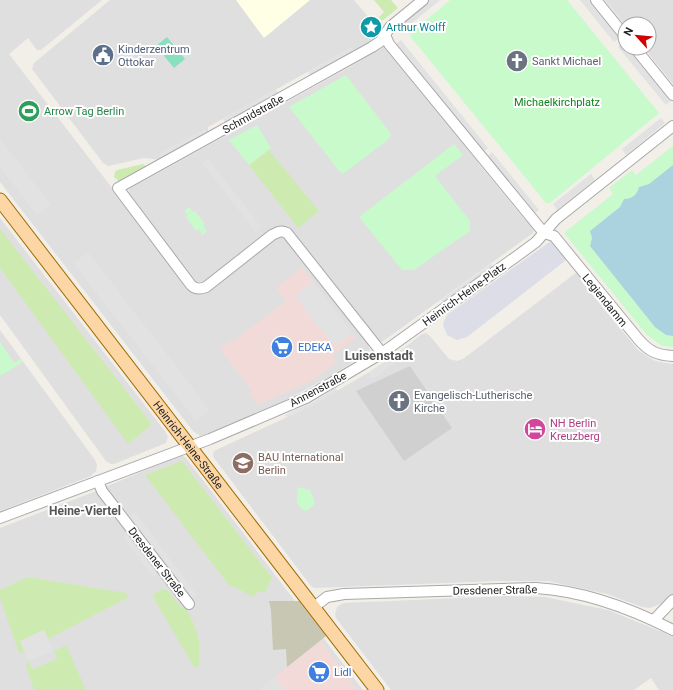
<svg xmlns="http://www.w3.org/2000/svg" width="673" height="690" font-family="Roboto,sans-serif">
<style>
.residential{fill:#e0dfdf}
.commercial{fill:#f2dad9}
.education{fill:#ffffe5}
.religious{fill:#d0d0d0}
.construction{fill:#c7c7b4}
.grass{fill:#cdebb0}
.park{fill:#c8facc}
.pitch{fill:#88e0be}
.parking{fill:#e2e2e2}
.plaza{fill:#dddde8}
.water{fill:#aad3df}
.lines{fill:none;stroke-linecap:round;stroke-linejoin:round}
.minor-casing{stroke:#a9a9a9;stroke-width:12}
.major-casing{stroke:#a06b00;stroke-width:15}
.minor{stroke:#fff;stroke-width:10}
.major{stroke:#fcd6a4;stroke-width:13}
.labels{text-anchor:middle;stroke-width:4;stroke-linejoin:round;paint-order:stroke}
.culture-label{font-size:11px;fill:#0d838f;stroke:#fff;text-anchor:start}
.service-label{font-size:11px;fill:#4e5e75;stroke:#fff;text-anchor:start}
.worship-label{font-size:11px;fill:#5b616d;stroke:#fff;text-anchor:start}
.park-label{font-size:11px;fill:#0c8416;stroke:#fff}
.leisure-label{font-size:11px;fill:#27864d;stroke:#fff;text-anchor:start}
.street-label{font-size:11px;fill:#222;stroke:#fff}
.shop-label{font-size:11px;fill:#366cbe;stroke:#fff;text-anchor:start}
.hotel-label{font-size:11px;fill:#b23c85;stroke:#fff;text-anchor:start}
.education-label{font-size:11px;fill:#785e54;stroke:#fff;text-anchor:start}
.neighbourhood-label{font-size:12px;font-weight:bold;fill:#555;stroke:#fff}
.quarter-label{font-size:13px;font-weight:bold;fill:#555;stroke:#fff}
</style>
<rect width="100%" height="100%" fill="#f2efe9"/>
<!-- residential -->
<g class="residential">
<path d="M 0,0 L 102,0 L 41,50 L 37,50 L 28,38 L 9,54 L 189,288 L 193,291 L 277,237 L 282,236 L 285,238 L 367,342 L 370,351 L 333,375 L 282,402 L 206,434 L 200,436 L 193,431 L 0,182 Z"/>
<path d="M 110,0 L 354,0 L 379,30 L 380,34 L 378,38 L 357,54 L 351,48 L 208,127 L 208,135 L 207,136 L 204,130 L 162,160 L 144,158 L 108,166 L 103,163 L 32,69 L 34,63 Z"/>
<path d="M 605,0 L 673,0 L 673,84 L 644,48 L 649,48 L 649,24 L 625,25 Z"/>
<path d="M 385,46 L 389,50 L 388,51 L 474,157 L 476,156 L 479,161 L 478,163 L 525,220 L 527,219 L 534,228 L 533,233 L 382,342 L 374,337 L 289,230 L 203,283 L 199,284 L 196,283 L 128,195 L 129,190 L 131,188 L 348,68 Z"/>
<path d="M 0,218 L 164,430 L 168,437 L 166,443 L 114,464 L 111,464 L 106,461 L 0,315 Z"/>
<path d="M 577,272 L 583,279 L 581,281 L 638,350 L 653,360 L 660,362 L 673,364 L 673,594 L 660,604 L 650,608 L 642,607 L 607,594 L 548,581 L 500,581 L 314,588 L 311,586 L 214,458 L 213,455 L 214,451 L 313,405 L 369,372 L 373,378 L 398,360 L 395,355 L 422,334 L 426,333 L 430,336 L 449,359 L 457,361 L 463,359 Z"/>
<path d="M 0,330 L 95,460 L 97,465 L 96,471 L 91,476 L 0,511 Z"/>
<path d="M 179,456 L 183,456 L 186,458 L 363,690 L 0,690 L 0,528 L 91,493 Z"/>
<path d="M 506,596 L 545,597 L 608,610 L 672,636 L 673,635 L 673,690 L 659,690 L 651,678 L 634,690 L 391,690 L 336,618 L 335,615 L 337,607 L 343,603 Z"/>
</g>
<!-- commercial -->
<g class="commercial">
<path d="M 302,267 L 356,337 L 332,356 L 337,362 L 313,380 L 258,405 L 249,394 L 252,391 L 220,349 L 230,340 L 232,342 L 286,301 L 276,288 Z"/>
<path d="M 321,641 L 357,690 L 259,690 L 287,667 Z"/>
</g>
<!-- education -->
<path class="education" d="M 236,0 L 310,0 L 264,38 Z"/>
<!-- religious -->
<path class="religious" d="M 410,366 L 452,428 L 404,461 L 356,391 Z"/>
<!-- construction -->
<path class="construction" d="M 269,601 L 299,601 L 326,636 L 287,667 L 286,649 L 273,650 L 271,610 Z"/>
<!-- grass -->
<g class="grass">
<path d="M 374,0 L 391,0 L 398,8 L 382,21 L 379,17 L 384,12 Z"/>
<path d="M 269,150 L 319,211 L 298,228 L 249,165 Z"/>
<path d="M 143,164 L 147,167 L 120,182 L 114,177 L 115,172 L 117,170 Z"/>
<path d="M 0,229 L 151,423 L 150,426 L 128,444 L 0,268 Z"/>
<path d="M 182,461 L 272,578 L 265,592 L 258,592 L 254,597 L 228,584 L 145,475 Z"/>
<path d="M 28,577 L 126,593 L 129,597 L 48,639 L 44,630 L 20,641 L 24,650 L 22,653 L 19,653 L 0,598 L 0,590 Z"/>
<path d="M 162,589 L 168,591 L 182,608 L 185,607 C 191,617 198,631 199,643 C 200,651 199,659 199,666 L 194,667 L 153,597 L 154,594 Z"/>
<path d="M 66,645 L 86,690 L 34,690 L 26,666 L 28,661 L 32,669 L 57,659 L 54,651 Z"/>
</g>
<!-- park -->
<g class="park">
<path d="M 450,0 L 567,0 L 659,113 L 550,203 L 546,203 L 410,36 L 412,32 Z"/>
<path d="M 346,75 L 391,134 L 389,139 L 343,174 L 339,171 L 289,107 Z"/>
<path d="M 257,125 L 271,148 L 249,165 L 229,140 Z"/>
<path d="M 454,144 L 463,155 L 435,176 L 470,221 L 470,231 L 414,270 L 402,270 L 359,217 Z"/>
<path d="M 673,146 L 673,165 L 649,184 L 639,187 C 637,195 633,199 624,199 L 620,207 L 590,231 L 592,238 L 590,246 L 666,335 L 673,336 L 673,347 L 662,346 L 647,335 L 564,233 L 613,194 L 609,188 L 632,170 L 636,175 Z"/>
<path d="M 189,207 L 193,212 L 195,211 L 205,224 L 203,226 L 207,231 L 203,235 L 199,229 L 196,231 L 186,217 L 188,216 L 184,211 Z"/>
<path d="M 0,342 L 14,363 L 21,359 L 23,362 L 0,376 Z"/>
<path d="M 298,487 L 310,490 L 315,503 L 310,509 L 306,511 C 294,507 297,496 298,487 Z"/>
</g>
<!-- pitch -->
<path class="pitch" d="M 167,37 L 185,59 L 174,68 L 156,46 Z"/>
<!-- parking -->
<g class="parking">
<path d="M 430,0 L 440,0 L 406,28 L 402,23 Z"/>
<path d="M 580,0 L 590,0 L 620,37 L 614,42 Z"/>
<path d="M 401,40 L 488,148 L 483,152 L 396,44 Z"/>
<path d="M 624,42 L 625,48 L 629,48 L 672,100 L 666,105 L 618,47 Z"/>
<path d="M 351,48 L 357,54 L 311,78 L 308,72 Z"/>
<path d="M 276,89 L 280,96 L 226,125 L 223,119 Z"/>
<path d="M 661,118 L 665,123 L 626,155 L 622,149 Z"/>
<path d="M 203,130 L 207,136 L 162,160 L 160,156 L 160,153 Z"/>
<path d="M 0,138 L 51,205 L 37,215 L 0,167 Z"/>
<path d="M 492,152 L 539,210 L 533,214 L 487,157 Z"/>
<path d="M 208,158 L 261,227 L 256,232 L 202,163 Z"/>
<path d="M 591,174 L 595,180 L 557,210 L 553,204 Z"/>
<path d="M 88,252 L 210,410 L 196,421 L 73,263 Z"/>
<path d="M 491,264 L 493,267 L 443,302 L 441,300 Z"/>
<path d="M 313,282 L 353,333 L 334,346 L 295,296 Z"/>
<path d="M 395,355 L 398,360 L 373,378 L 369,372 Z"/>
<path d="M 336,388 L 337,391 L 316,404 L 286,417 L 285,415 L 313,402 Z"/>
<path d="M 135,512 L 197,595 L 192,599 L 129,517 Z"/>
<path d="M 129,533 L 159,573 L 153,577 L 123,537 Z"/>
<path d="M 44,630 L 53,651 L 28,661 L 20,641 Z"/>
<path d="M 275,677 L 284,690 L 259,690 Z"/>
</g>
<!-- plaza -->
<path class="plaza" d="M 551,241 L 566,258 L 565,261 L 467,337 L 457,340 L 447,335 L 443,325 L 444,321 L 447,315 Z"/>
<!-- water -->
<path class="water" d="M 673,165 L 673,336 L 666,335 L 655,327 L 590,246 L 592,238 L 590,231 L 620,207 L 624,199 C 632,199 637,195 639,187 L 649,184 Z"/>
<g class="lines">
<!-- minor casing -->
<g class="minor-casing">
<g id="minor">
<path d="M 596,0 L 625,36"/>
<path d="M 385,35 L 389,44 L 544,233"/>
<path d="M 635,48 L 673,95"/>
<path d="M 544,233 L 554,236 L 639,340 C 650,352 657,355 673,356"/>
<path d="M 382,353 L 287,233 C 281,230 278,232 272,235 L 206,287 C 201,289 196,290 191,285 L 118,188 L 372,47 L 381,41 L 390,27 L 423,0"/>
<path d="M 98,481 L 102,491 L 189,604"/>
<path d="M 0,518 L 210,439 L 306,398 L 382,353 L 517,256 L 536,242 L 556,219 L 673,126"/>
<path d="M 314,607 L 327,597 L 344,594 L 536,588 C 584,591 630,608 673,630"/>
<path d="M 654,620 L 673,600"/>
</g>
</g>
<!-- major casing -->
<g class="major-casing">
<g id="major">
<path id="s1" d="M 0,200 L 377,690"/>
</g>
</g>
<!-- minor -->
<use href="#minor" class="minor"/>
<!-- major -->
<use href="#major" class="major"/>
</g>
<!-- icons -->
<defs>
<g id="sight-disc" transform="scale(1.15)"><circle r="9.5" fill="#0f9aa8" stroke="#fff"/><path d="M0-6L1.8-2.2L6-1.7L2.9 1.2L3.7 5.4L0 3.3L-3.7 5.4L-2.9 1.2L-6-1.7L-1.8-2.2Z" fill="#fff"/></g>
<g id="civic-disc" transform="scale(1.15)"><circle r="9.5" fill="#5c6f8a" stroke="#fff"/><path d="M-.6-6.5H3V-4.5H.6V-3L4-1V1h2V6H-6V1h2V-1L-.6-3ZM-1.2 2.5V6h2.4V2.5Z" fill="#fff"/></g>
<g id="church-disc" transform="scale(1.15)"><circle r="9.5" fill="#6b7280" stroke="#fff"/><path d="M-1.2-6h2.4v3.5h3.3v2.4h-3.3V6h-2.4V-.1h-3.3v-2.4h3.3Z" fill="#fff"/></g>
<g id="stadium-disc" transform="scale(1.15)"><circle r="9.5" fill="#2e9e5b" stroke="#fff"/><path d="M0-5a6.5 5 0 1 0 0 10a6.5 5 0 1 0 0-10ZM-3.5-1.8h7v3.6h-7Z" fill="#fff"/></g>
<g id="supermarket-disc" transform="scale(1.15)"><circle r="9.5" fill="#3f7fe0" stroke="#fff"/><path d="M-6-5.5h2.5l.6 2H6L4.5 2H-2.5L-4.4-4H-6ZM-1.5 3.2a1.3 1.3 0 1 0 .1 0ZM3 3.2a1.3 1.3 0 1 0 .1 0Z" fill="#fff"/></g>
<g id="hotel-disc" transform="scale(1.15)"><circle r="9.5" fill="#d1479c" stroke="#fff"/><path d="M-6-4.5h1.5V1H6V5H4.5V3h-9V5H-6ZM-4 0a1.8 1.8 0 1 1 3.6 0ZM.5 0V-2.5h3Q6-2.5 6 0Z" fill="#fff"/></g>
<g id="university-disc" transform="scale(1.15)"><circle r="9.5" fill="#8d6e63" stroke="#fff"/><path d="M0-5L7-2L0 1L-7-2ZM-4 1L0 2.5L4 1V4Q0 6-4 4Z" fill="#fff"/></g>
</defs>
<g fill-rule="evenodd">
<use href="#sight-disc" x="371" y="27"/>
<use href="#civic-disc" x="103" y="55"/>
<use href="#church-disc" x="517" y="61"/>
<use href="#stadium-disc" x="29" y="111"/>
<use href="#supermarket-disc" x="282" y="347"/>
<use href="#church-disc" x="399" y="401"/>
<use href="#hotel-disc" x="535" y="429"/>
<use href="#university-disc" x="243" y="463"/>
<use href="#supermarket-disc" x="319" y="672"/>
</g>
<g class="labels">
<!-- culture labels -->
<g class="culture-label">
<text x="386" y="31">Arthur Wolff</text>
</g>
<!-- service labels -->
<g class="service-label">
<text x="118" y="53">Kinderzentrum<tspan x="118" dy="13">Ottokar</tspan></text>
</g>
<!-- worship labels -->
<g class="worship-label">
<text x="532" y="65">Sankt Michael</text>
<text x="414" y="399">Evangelisch-Lutherische<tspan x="414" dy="13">Kirche</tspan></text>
</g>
<!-- park labels -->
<g class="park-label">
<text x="557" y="106">Michaelkirchplatz</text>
</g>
<!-- leisure labels -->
<g class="leisure-label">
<text x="44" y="115">Arrow Tag Berlin</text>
</g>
<!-- street labels -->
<g class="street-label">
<text transform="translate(253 114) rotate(-29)" y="4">Schmidstraße</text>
<text transform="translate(464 294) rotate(-36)" y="4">Heinrich-Heine-Platz</text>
<text transform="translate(605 300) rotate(51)" y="4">Legiendamm</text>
<text transform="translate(318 389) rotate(-28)" y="4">Annenstraße</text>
<text dy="4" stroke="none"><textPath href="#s1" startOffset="309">Heinrich-Heine-Straße</textPath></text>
<text transform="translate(157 562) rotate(52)" y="4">Dresdener Straße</text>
<text transform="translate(495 590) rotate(-1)" y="4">Dresdener Straße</text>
</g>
<!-- shop labels -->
<g class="shop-label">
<text x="298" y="351">EDEKA</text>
<text x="334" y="676">Lidl</text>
</g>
<!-- hotel labels -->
<g class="hotel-label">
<text x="550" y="427">NH Berlin<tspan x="550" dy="13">Kreuzberg</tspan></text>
</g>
<!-- education labels -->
<g class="education-label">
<text x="258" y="461">BAU International<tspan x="258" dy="13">Berlin</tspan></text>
</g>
<!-- neighbourhood labels -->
<g class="neighbourhood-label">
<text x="85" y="515">Heine-Viertel</text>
</g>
<!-- quarter labels -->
<g class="quarter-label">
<text x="379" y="360">Luisenstadt</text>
</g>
</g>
<!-- north arrow -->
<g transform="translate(637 36) rotate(297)"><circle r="19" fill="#ffffff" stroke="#a7a7a7"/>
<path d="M0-3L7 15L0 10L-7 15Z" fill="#d40000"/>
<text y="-6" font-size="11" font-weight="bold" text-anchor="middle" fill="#222222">N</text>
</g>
</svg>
